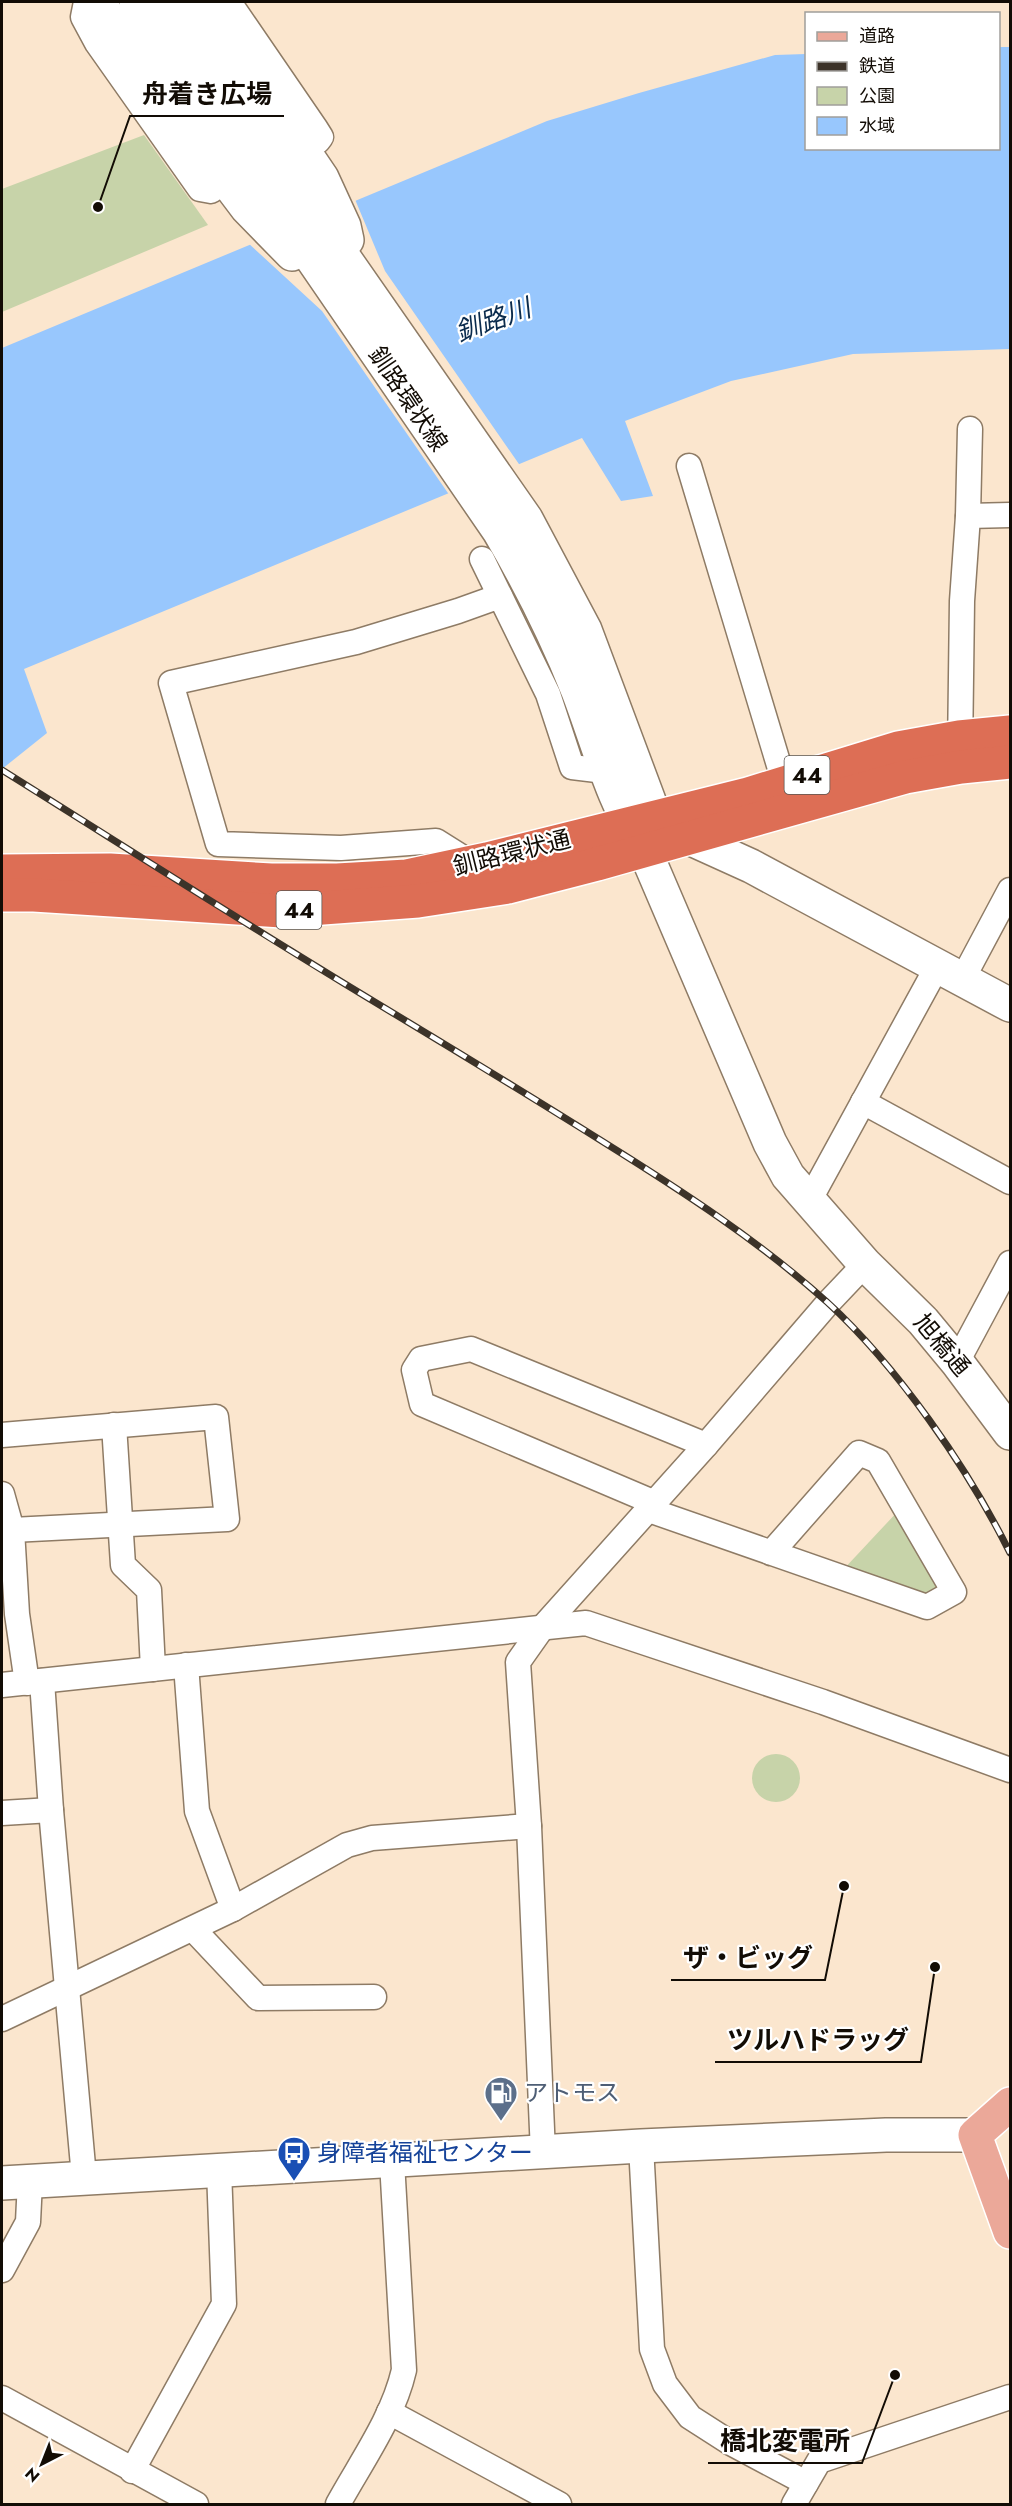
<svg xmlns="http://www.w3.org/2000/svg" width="1012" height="2506" font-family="Jost,'Noto Sans JP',sans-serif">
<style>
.green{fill:#c7d3a9}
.water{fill:#98c7fd}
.pier{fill:#fbe6ce}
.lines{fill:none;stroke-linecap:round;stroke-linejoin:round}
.street-casing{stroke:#8e7b65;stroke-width:27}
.secondary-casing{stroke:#8e7b65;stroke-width:36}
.primary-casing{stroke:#fff;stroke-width:36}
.highway-casing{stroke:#fff;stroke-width:36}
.street{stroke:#fff;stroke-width:24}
.secondary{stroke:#fff;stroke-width:33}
.primary{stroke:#eba899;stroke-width:33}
.highway{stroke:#dd6e55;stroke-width:33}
.rail-casing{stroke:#3c3329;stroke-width:7}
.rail{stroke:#fff;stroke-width:4.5;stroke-dasharray:14;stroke-linecap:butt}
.labels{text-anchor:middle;stroke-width:4.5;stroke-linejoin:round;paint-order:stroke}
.shield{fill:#fff;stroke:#595550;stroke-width:1.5}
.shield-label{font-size:22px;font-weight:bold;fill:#120c05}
.street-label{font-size:24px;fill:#120c05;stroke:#fff}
.service-label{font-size:24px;fill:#4e5e75;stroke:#fff;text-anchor:start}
.transit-label{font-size:24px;fill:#164399;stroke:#fff;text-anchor:start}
.water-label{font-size:26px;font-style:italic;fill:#0a2b4d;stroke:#fff}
.leader{fill:none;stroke:#120c05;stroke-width:2}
.callout-dot{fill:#120c05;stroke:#fff;stroke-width:2}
.callout-label{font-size:26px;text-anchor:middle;font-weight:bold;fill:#120c05;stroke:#fff;stroke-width:4.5;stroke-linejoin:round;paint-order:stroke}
</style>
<rect width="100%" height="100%" fill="#fbe6ce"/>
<!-- green -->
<g class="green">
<path d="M 144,135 L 208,225 L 2,312 L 2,189 Z"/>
<path d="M 900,1509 L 946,1591 L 926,1602 L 841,1572 Z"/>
<circle cx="776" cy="1778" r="24"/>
</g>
<!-- water -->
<path class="water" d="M 999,47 L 1010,47 L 1010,349 L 853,354 L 731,381 L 625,421 L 653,496 L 621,501 L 582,438 L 24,669 L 47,733 L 2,769 L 2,348 L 547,121 L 639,93 L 775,55 L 806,54 L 806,148 L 998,148 Z"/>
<!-- pier -->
<path class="pier" d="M 354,197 L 385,271 L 521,467 L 450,496 L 322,311 L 247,242 Z"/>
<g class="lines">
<!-- street casing -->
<g class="street-casing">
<g id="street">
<path d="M 86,2 L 83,17 L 97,43 L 200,189 L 211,191"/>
<path d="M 229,2 L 316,129 L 321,137 L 318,141"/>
<path d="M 689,466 L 784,782"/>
<path d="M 968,516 L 970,429"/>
<path d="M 482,559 L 548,694 L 572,767 L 605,771"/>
<path d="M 960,753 L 962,601 L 968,516 L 1010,515"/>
<path d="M 471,863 L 436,841 L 341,848 L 218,844 L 171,683 L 356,642 L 458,611 L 500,596"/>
<path d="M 962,980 L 1010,890"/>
<path d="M 863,1102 L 1010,1182"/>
<path d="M 809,1201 L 937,967"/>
<path d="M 957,1362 L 1010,1263"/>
<path d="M 114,1425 L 123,1565 L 149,1590 L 153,1669"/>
<path d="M 2,1435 L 216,1417 L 227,1519 L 12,1530"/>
<path d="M 2,1494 L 12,1530 L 17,1614 L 27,1683"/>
<path d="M 655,1503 L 422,1404 L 414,1370 L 421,1359 L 471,1349 L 706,1445"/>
<path d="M 649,1510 L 927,1607 L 954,1592 L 878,1461 L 859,1453 L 771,1553"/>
<path d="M 186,1665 L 197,1811 L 233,1909"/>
<path d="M 42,1681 L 51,1810 L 84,2177"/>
<path d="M 2,1685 L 586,1623 L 823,1702 L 1010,1770"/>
<path d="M 2,1813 L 51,1810"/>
<path d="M 193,1929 L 258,1998 L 374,1997"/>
<path d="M 2,2019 L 233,1909 L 347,1845 L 372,1838 L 529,1826"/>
<path d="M 641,2146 L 652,2349 L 665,2384 L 690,2417 L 729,2442 L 806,2483"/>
<path d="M 543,2153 L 529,1826 L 518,1662 L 542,1628 L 706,1445 L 828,1303 L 865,1264"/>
<path d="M 2,2270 L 28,2222 L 30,2181"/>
<path d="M 2,2398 L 196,2504"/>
<path d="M 389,2412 L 559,2504"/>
<path d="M 132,2471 L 224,2304 L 219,2170"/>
<path d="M 338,2504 C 361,2462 393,2418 404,2370 L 392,2162"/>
<path d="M 794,2504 L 819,2461 L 1010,2397"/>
</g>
</g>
<!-- secondary casing -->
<g class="secondary-casing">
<g id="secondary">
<path d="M 98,2 L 198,143 L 247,208 L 292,254"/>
<path d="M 136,2 L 499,531 C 529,582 556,636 578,691 C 599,746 612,801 645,851 L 770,1143 L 788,1176 L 865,1264 L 923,1321 L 957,1362 L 1010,1433"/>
<path d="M 166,2 L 526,519 L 585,630 L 655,817"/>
<path d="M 203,2 L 322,178 L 344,226 L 347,240"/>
<path d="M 672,828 L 687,837 L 751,866 L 1010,1005"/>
<path d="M 2,2183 L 641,2146 L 886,2135 L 975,2135"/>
</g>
</g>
<!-- primary casing -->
<g class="primary-casing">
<path id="primary" d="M 1010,2104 L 975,2135 L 1010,2232"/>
</g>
<!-- highway casing -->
<g class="highway-casing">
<g id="highway">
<path d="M 2,871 L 110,870 L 271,880 L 337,880 L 407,876 L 487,859 L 748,794 L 898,748 L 959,737 L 1010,732"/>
<path d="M 2,895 L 34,895 L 282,911 L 418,901 L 508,887 L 597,864 L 905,777 L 961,767 L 1010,762"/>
</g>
</g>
<!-- street -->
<use href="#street" class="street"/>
<!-- secondary -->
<use href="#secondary" class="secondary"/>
<!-- primary -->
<use href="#primary" class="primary"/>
<!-- highway -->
<use href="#highway" class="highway"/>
<!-- rail casing -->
<g class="rail-casing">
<path id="rail" d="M 2,770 C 130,850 258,932 388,1010 C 461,1054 533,1098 605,1143 C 682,1191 759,1241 827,1302 C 897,1366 968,1468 1010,1553"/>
</g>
<!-- rail -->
<use href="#rail" class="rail"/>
</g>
<!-- icons -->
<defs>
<g id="fuel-pin" transform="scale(1.725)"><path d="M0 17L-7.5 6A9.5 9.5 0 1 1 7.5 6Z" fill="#5c6f8a" stroke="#fff"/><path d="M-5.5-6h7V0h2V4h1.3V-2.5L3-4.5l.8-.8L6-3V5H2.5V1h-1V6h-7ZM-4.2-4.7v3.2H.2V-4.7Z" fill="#fff"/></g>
<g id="bus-pin" transform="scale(1.725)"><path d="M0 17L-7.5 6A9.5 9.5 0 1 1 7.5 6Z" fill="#1a4fb4" stroke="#fff"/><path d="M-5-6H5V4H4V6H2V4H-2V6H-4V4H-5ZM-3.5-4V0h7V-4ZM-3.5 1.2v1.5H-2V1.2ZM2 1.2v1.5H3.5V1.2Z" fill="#fff"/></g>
</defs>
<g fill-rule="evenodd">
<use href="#fuel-pin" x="501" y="2093"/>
<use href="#bus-pin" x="294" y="2153"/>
</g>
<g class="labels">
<!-- shield labels -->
<g class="shield">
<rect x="784.5" y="756" width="45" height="38" rx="4.5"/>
<rect x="276.5" y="891" width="45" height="38" rx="4.5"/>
</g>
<g class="shield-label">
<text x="807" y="783">44</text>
<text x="299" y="918">44</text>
</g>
<!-- street labels -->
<g class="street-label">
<text transform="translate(408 399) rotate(56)" y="8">釧路環状線</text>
<text transform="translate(512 853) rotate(-14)" y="8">釧路環状通</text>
<text transform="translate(942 1345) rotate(50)" y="8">旭橋通</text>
</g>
<!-- service labels -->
<g class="service-label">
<text x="524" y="2101">アトモス</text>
</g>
<!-- transit labels -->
<g class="transit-label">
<text x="317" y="2161">身障者福祉センター</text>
</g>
<!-- water labels -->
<g class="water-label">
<text transform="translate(493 320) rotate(-20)" y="9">釧路川</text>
</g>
</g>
<!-- callouts -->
<path class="leader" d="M98 207L130 116H284M844 1886L825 1980H671M935 1967L921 2062H715M895 2375L862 2463H708"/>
<g class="callout-dot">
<circle cx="98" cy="207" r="6"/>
<circle cx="844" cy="1886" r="6"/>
<circle cx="935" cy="1967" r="6"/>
<circle cx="895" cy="2375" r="6"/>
</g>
<g class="callout-label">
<text x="207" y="103">舟着き広場</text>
<text x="748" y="1967">ザ・ビッグ</text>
<text x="818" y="2049">ツルハドラッグ</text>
<text x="785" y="2450">橋北変電所</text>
</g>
<!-- border -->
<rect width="1012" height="2506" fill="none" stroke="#120c05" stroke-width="6"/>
<!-- legend -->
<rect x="805" y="12" width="195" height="138" fill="#ffffff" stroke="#a09e9b" stroke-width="1.5"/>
<rect x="817" y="32" width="30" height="9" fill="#eba899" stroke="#a09e9b" stroke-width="1.5"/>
<text x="859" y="42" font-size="18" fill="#120c05">道路</text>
<rect x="817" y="62" width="30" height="9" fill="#3c3329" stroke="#a09e9b" stroke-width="1.5"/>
<text x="859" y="72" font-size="18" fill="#120c05">鉄道</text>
<rect x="817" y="87" width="30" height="18" fill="#c7d3a9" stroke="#a09e9b" stroke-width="1.5"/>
<text x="859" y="102" font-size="18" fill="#120c05">公園</text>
<rect x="817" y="117" width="30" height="18" fill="#98c7fd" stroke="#a09e9b" stroke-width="1.5"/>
<text x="859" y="132" font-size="18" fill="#120c05">水域</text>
<!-- north arrow -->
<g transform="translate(42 2464) rotate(222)" stroke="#ffffff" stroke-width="4.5" paint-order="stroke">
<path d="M0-4.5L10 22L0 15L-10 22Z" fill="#120c05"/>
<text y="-9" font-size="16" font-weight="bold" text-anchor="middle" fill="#120c05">N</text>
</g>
</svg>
